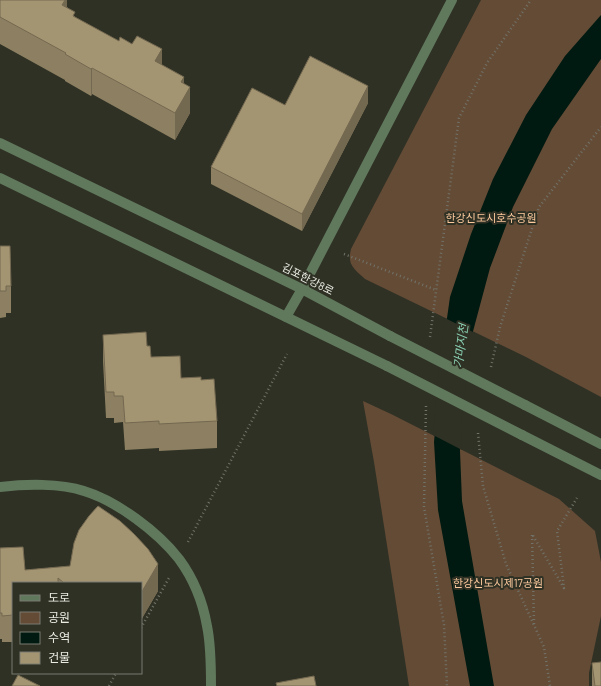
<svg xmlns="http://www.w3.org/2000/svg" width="601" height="686" font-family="Barlow,'Noto Sans KR',sans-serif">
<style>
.green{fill:#644b36}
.water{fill:#001a11}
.pier{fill:#2f3125}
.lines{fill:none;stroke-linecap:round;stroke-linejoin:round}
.path{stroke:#717369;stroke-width:2.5;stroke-dasharray:1 3;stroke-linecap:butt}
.minor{stroke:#60785c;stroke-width:10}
.minor-bridge{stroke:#60785c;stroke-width:10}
.wall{fill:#8d8062}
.shaded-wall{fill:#736850}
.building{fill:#a49572;stroke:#736850}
.labels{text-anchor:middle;stroke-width:4;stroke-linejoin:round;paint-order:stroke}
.park-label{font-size:11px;fill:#fcc99d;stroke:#2f3125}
.street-label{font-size:11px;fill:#eaebe3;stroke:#2f3125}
.water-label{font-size:12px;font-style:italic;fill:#8ad0b3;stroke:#2f3125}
</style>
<rect width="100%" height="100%" fill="#2f3125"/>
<!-- green -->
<g class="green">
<path d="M 481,0 L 601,0 L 601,397 L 526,357 L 365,279 C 354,269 347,265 351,249 Z"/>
<path d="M 363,401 L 391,414 L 559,499 L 595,531 L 601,562 L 601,616 L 589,673 L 589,686 L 409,686 L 374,462 Z"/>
</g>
<!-- water -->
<path class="water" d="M 601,15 L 601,59 L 552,129 L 513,207 L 490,268 L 468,350 L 459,426 L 462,501 L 494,686 L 470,686 L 438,510 L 434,442 L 442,353 L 450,297 L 471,234 L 493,179 L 526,115 L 565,56 Z"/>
<!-- pier -->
<path class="pier" d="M 445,318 L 475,333 L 470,350 L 461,426 L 462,450 L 433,435 L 440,353 Z"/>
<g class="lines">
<!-- path -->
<g class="path">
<path d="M 344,254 L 436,290"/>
<path d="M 430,337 L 459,118 L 487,63 L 531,0"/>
<path d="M 491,367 L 500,327 L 539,207 L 601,127"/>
<path d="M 426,406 L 424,507 L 444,625 L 447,686"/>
<path d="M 478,433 L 483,486 L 506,564 L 544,647 L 550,686"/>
<path d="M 188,542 L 287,354"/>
<path d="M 534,624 L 532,534 L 564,588 L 557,531 L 577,498"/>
<path d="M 141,628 L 170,576"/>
<path d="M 109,686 L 116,673"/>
</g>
<!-- minor -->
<g class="minor">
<path d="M 0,143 L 302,289 L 390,336"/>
<path d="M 0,178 L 387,366"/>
<path d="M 286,317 L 302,289 L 452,0"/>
<path d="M 525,405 L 601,444"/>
<path d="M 522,435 L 601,475"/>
<path d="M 0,487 C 25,484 60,483 84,491 C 117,501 158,532 179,559 C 193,578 203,603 207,626 C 211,645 211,666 211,686"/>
</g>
<!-- minor-bridge -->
<g class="minor-bridge">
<path d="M 390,336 L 525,405"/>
<path d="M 387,366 L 522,435"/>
</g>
</g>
<!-- wall -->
<g class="wall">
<path d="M 0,0 L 67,0 L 67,7 L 75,17 L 162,65 L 184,84 L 190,113 L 175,140 L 92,94 L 91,96 L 65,81 L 65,80 L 0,44 Z"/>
<path d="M 368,103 L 302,231 L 211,184 L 211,167 L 285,105 Z"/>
<path d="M 0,246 L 11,286 L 11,313 L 6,313 L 6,317 L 0,318 Z"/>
<path d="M 103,335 L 147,346 L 151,357 L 181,378 L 201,380 L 217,421 L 217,448 L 159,451 L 159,448 L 125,450 L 123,422 L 114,423 L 114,418 L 106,418 L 103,361 Z"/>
<path d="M 98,506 L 120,521 L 134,534 L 148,549 L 158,564 L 158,591 L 141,620 L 141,583 L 13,583 L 13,642 L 2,642 L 2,639 L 0,639 L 0,548 L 23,547 L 25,570 L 70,566 L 74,543 L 79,530 L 89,516 Z"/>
<path d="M 592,663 L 601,686 L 592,686 Z"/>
</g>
<!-- shaded-wall -->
<g class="shaded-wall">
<path d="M 65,0 L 67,0 L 67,23 L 62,5 Z"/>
<path d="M 162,49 L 162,76 L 155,61 Z"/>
<path d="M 92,68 L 92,94 L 91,96 L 91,69 Z"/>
<path d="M 184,77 L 184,97 L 190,87 L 190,113 L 175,140 L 175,113 L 181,82 Z"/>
<path d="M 368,86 L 368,103 L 302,231 L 302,214 Z"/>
<path d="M 158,564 L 158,591 L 141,620 L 141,593 Z"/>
</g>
<!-- building -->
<g class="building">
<path d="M 0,0 L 65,0 L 62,5 L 75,12 L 73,16 L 119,41 L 120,37 L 132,44 L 137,36 L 162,49 L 155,61 L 184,77 L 181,82 L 190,87 L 175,113 L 92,68 L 91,69 L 65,54 L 66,53 L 0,17 Z"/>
<path d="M 310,56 L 368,86 L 302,214 L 211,167 L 252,88 L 285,105 Z"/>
<path d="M 0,246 L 10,246 L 11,286 L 6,286 L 6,291 L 0,291 Z"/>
<path d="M 146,332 L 147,346 L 150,346 L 151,357 L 180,356 L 181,378 L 201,377 L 201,380 L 214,379 L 217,421 L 159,424 L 159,421 L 125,423 L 123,396 L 114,396 L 114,392 L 106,392 L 103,335 Z"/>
<path d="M 98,506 L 120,521 L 134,534 L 148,549 L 158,564 L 141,593 L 141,583 L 64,583 L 58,578 L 58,583 L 13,583 L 13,615 L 2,616 L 2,613 L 0,613 L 0,548 L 23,547 L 25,570 L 70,566 L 74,543 L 79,530 L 89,516 Z"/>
<path d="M 601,662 L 601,686 L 595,686 L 592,663 Z"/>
<path d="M 18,675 L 40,686 L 12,686 Z"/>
<path d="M 314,676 L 316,686 L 277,686 L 276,683 Z"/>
</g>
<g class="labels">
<!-- park labels -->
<g class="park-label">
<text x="491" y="222">한강신도시호수공원</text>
<text x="498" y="587">한강신도시제17공원</text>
</g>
<!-- street labels -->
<g class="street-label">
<text transform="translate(308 279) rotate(27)" y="4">김포한강8로</text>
</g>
<!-- water labels -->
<g class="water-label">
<text transform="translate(461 346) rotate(-82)" y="4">가마지천</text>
</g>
</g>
<!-- legend -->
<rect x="12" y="582" width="130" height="92" fill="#2f3125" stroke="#7a7b71"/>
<rect x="20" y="595" width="20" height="6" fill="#60785c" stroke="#7a7b71"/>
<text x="48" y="602" font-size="12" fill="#eaebe3">도로</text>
<rect x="20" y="612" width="20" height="12" fill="#644b36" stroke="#7a7b71"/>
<text x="48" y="622" font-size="12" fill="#eaebe3">공원</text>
<rect x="20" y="632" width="20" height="12" fill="#001a11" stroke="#7a7b71"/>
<text x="48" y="642" font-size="12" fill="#eaebe3">수역</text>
<rect x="20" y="652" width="20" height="12" fill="#a49572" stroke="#7a7b71"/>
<text x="48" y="662" font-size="12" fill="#eaebe3">건물</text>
</svg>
